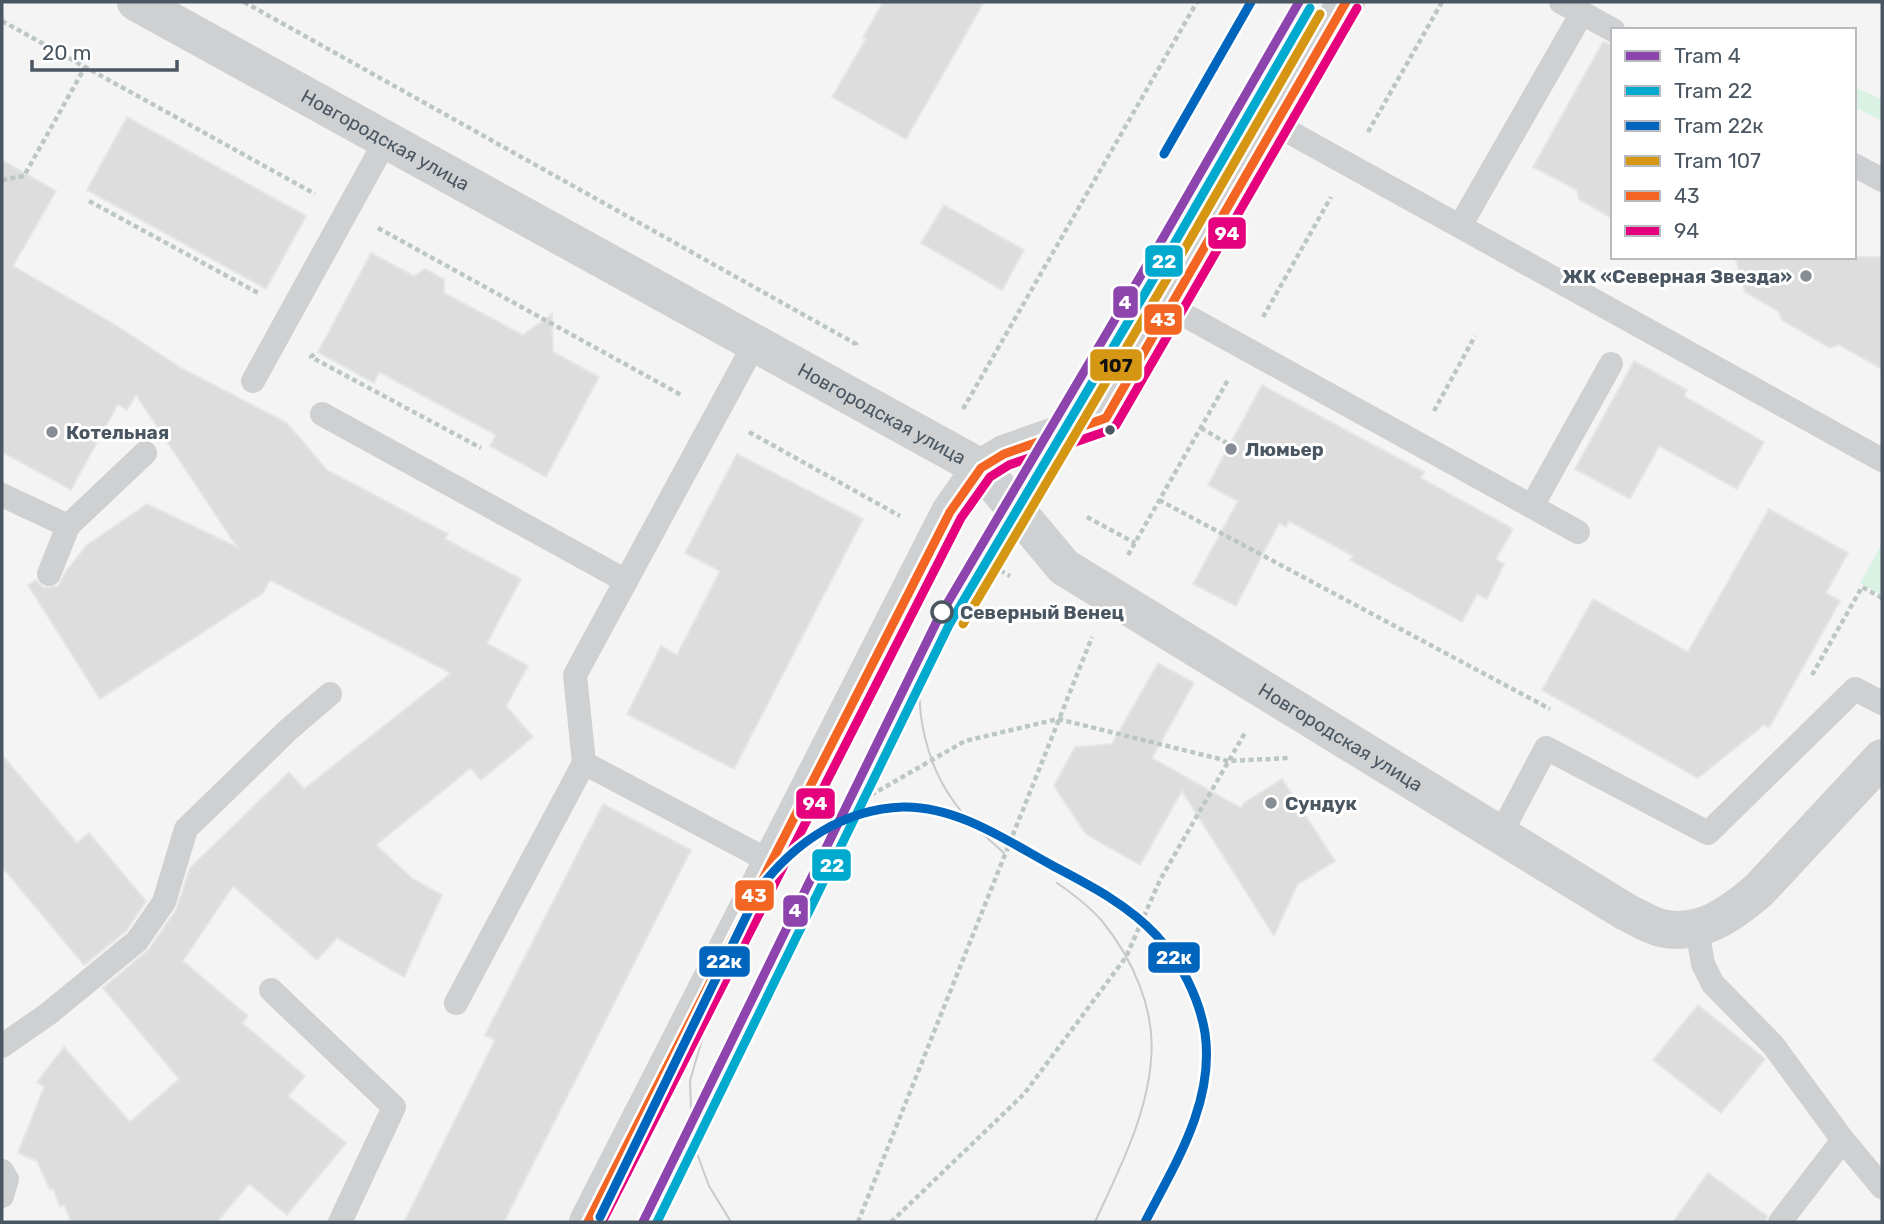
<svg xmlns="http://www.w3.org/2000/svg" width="1884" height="1224" font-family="Rubik,sans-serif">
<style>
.green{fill:#d9f2e3}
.building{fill:#ddddde;stroke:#e5e6e7;stroke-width:2}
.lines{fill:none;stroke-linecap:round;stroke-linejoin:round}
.path{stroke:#bcc7c4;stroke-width:4.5;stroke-dasharray:5 3.5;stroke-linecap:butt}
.service{stroke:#ced0d2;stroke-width:24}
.minor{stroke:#ced0d2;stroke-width:38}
.tertiary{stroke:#ced0d2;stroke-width:38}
.tram{stroke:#c9cacc;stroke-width:2}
.bus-1-casing{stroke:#fff;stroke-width:14}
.bus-2-casing{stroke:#fff;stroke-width:14}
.bus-1{stroke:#f26522;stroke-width:9}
.bus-2{stroke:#e5007d;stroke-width:9}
.tram-1-casing{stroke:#fff;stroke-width:14}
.tram-2-casing{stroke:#fff;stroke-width:14}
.tram-3-casing{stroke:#fff;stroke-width:14}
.tram-4-casing{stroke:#fff;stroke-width:14}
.tram-1{stroke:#8e44ad;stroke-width:9}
.tram-2{stroke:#00a9ce;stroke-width:9}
.tram-3{stroke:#0065bd;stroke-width:9}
.tram-4{stroke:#d49613;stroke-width:9}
.poi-dot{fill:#868d94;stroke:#fff;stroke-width:2.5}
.bus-dot{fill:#4a5661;stroke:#fff;stroke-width:2.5}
.stop-dot{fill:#fff;stroke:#4a5661;stroke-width:3.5}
.labels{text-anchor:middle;stroke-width:6;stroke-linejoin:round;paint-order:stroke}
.street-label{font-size:19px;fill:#4a5661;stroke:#fff}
.poi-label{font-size:19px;font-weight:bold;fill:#4a5661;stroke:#fff;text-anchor:start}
.stop-label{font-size:19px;font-weight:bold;fill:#4a5661;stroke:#fff;text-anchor:start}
.line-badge{stroke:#fff;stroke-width:2.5}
.badge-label{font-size:19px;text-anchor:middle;font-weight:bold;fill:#fff}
.pale-badge-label{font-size:19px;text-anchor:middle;font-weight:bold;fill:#111}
</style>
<rect width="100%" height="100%" fill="#f4f4f4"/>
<!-- green -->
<g class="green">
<path d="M 1854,87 L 1882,99 L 1882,121 L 1854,107 Z"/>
<path d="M 1882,544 L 1882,595 L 1860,583 Z"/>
</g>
<!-- building -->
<g class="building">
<path d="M 883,2 L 984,2 L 906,139 L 832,97 L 866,39 L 863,38 Z"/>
<path d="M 1603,42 L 1613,45 L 1613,219 L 1579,199 L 1577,190 L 1533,167 Z"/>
<path d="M 127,117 L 306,216 L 266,289 L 87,190 Z"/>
<path d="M 2,160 L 56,191 L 13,266 L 114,324 L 181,368 L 287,423 L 327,470 L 448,534 L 445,539 L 521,579 L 487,643 L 528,666 L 506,706 L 533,737 L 481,780 L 471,768 L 376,845 L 413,879 L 442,895 L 404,977 L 337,938 L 317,960 L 233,886 L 183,961 L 248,1016 L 242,1023 L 305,1076 L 288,1096 L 346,1143 L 287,1215 L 249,1184 L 217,1222 L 71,1222 L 64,1205 L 60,1207 L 53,1189 L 50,1190 L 37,1161 L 18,1153 L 44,1087 L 37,1082 L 64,1047 L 130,1122 L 179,1079 L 103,988 L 149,949 L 176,910 L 190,868 L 289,772 L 304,789 L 451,673 L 270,580 L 263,593 L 100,699 L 28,585 L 36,580 L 44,588 L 58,586 L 67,570 L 87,545 L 147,504 L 237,547 L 136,395 L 127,410 L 118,404 L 71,490 L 2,452 Z"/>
<path d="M 944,205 L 1024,250 L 1002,290 L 921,243 Z"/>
<path d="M 371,253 L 414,276 L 425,269 L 444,279 L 444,293 L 523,335 L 552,314 L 553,352 L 599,377 L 546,477 L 490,446 L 496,435 L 379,372 L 374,383 L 318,352 Z"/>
<path d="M 1735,257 L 1882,257 L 1882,369 L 1839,345 L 1830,348 L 1782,320 L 1778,311 L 1745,292 Z"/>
<path d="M 1634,361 L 1687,390 L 1684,396 L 1764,442 L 1737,489 L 1659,446 L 1630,499 L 1575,469 Z"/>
<path d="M 1262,385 L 1424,472 L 1421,478 L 1513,529 L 1496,559 L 1504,564 L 1487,599 L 1477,594 L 1462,622 L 1350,560 L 1353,556 L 1289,521 L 1286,527 L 1279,523 L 1236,606 L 1193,584 L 1238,501 L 1208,485 Z"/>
<path d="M 737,454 L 863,519 L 734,769 L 627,714 L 661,646 L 677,655 L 720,571 L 685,553 Z"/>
<path d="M 1769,509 L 1848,553 L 1826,593 L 1840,601 L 1769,728 L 1764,725 L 1698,778 L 1542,690 L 1593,599 L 1688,652 Z"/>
<path d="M 1158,663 L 1194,683 L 1152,758 L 1241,808 L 1244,803 L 1282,779 L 1335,861 L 1297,885 L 1274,936 L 1182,791 L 1140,865 L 1086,834 L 1054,786 L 1075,747 L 1112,744 Z"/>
<path d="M 2,755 L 77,843 L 89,833 L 146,901 L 126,931 L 84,965 L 2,867 Z"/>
<path d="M 603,804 L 691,850 L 504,1222 L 404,1222 L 495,1040 L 485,1035 Z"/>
<path d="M 1698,1005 L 1765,1059 L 1721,1113 L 1653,1060 Z"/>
<path d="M 1708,1173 L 1767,1216 L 1765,1222 L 1673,1222 Z"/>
</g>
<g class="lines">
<!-- path -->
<g class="path">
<path d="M 244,2 L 856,344 L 855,348"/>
<path d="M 2,21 L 315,194"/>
<path d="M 1368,132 L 1442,2"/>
<path d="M 2,180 L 24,176 L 85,67"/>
<path d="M 89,201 L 260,294"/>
<path d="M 378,228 L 683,396"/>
<path d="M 1263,317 L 1331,197"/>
<path d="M 314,354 L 311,357 L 481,448"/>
<path d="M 963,409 L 1197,2"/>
<path d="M 1434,411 L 1475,336"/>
<path d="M 1201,428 L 1230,445"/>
<path d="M 749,432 L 900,516"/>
<path d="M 1159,500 L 1550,709"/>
<path d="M 1087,517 L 1135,543"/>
<path d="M 1128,555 L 1228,380"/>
<path d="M 993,566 L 1010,576"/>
<path d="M 1812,675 L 1862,587 L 1882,598"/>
<path d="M 661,1222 L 871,795 L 965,741 L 1058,719 L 1228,761 L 1289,758"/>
<path d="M 858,1222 L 1092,637"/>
<path d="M 891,1222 L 1024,1094 L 1126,957 L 1160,880 L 1246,731"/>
</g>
<!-- service -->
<g class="service">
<path d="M 1561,2 L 1582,13"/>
<path d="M 1275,124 L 1882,460"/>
<path d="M 1854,165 L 1882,180"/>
<path d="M 1460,226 L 1582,13 L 1613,30"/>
<path d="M 1170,307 L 1578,532"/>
<path d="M 253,381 L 386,140"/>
<path d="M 322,414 L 626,581"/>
<path d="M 2,495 L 68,526 L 145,453"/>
<path d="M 1532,506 L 1611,364"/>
<path d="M 49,574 L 68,526"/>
<path d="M 584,763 L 575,675 L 755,343"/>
<path d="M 1500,835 L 1546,748 L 1708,833 L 1855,689 L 1882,703"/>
<path d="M 1697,929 L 1703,964 L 1713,984 L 1773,1045 L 1843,1140 L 1780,1222"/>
<path d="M 271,990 L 394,1107 L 340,1222"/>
<path d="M 456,1003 L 584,763 L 771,862"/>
<path d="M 2,1046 L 48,1014 L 137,941 L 164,902 L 186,829 L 288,730 L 330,694"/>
<path d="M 1843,1140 L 1882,1187"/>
<path d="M 2,1171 L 7,1179 L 2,1196"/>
</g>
<!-- minor -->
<path class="minor" id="s1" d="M 136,2 L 981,468 L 1064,567 L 1626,912 C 1637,917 1649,925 1661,928 C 1700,937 1731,914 1759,890 L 1882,758"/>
<!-- tertiary -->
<path class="tertiary" d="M 588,1222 L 950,512 L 981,468 L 1004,454 L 1106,418 L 1346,2"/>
<!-- tram -->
<g class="tram">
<path d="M 938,619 C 932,636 925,653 922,671 C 914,712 928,765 952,799 C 966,820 986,837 1004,853"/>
<path d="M 1057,883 C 1073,894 1089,906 1102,921 C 1133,959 1156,1011 1151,1060 C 1147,1116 1118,1172 1095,1222"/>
<path d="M 706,1026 L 690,1081 L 692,1140 L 709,1186 L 731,1222"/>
</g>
<!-- bus-1 casing -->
<g class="bus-1-casing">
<path id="bus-1" d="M 588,1222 L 950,512 L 981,468 L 1004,454 L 1106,418 L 1346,2"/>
</g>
<!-- bus-2 casing -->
<g class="bus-2-casing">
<path id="bus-2" d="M 602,1222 L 961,518 L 990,477 L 1009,465 L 1110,430 L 1116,425 L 1357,8"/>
</g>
<!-- bus-1 -->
<use href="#bus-1" class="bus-1"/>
<!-- bus-2 -->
<use href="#bus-2" class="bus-2"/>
<!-- tram-1 casing -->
<g class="tram-1-casing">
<path id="tram-1" d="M 643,1222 L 938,619 L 1163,238 L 1299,2"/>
</g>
<!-- tram-2 casing -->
<g class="tram-2-casing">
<path id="tram-2" d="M 657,1222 L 949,625 L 1174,244 L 1310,8"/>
</g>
<!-- tram-3 casing -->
<g class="tram-3-casing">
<g id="tram-3">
<path d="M 1164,154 L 1251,2"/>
<path d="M 600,1217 L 760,888 C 795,842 844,809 903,807 C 958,806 1009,842 1055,867 C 1091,886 1128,905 1156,935 C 1181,962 1199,997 1205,1033 C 1215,1102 1175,1164 1145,1222"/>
</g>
</g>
<!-- tram-4 casing -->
<g class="tram-4-casing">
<path id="tram-4" d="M 963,624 L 1184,250 L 1320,14"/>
</g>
<!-- tram-1 -->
<use href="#tram-1" class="tram-1"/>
<!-- tram-2 -->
<use href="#tram-2" class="tram-2"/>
<!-- tram-3 -->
<use href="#tram-3" class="tram-3"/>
<!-- tram-4 -->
<use href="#tram-4" class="tram-4"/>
</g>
<!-- markers -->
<g class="poi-dot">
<circle cx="1806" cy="276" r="7"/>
<circle cx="52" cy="432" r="7"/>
<circle cx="1231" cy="449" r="7"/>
<circle cx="1271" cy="803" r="7"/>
</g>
<circle class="bus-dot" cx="1110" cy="430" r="6"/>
<circle class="stop-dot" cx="942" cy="612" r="10"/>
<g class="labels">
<!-- street labels -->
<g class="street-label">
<text dy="7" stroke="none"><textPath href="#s1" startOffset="285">Новгородская улица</textPath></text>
<text dy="7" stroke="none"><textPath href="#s1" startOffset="852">Новгородская улица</textPath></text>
<text dy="7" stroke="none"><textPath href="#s1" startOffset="1419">Новгородская улица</textPath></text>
</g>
<!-- poi labels -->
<g class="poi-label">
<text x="1792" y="283" text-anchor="end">ЖК «Северная Звезда»</text>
<text x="66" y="439">Котельная</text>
<text x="1245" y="456">Люмьер</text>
<text x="1285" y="810">Сундук</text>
</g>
<!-- stop labels -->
<g class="stop-label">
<text x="960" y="619">Северный Венец</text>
</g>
</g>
<g class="line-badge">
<rect x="1207" y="216" width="40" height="34" rx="7" fill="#e5007d"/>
<rect x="1144" y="244" width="40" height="34" rx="7" fill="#00a9ce"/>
<rect x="1112" y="285" width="27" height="34" rx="7" fill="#8e44ad"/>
<rect x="1143" y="303" width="40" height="33" rx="7" fill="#f26522"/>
<rect x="1089" y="348" width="54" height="34" rx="7" fill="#d49613"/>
<rect x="795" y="787" width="41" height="33" rx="7" fill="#e5007d"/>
<rect x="811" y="848" width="41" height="34" rx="7" fill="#00a9ce"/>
<rect x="734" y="879" width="41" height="33" rx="7" fill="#f26522"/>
<rect x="782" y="894" width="27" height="34" rx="7" fill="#8e44ad"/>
<rect x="1147" y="941" width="54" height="33" rx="7" fill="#0065bd"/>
<rect x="698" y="945" width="53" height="33" rx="7" fill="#0065bd"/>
</g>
<g class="badge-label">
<text x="1227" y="240">94</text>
<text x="1164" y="268">22</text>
<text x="1125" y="309">4</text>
<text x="1163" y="326">43</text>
<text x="815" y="810">94</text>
<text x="832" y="872">22</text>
<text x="754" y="902">43</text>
<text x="795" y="917">4</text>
<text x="1174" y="964">22к</text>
<text x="724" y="968">22к</text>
</g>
<g class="pale-badge-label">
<text x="1116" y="372">107</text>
</g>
<!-- border -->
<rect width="1884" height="1224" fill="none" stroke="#4a5661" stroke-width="7"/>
<!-- legend -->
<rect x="1611" y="28" width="245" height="231" fill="#ffffff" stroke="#b7bbc0" stroke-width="2"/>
<rect x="1625" y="51" width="35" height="10" fill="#8e44ad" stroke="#b7bbc0" stroke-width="2"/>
<text x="1674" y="63" font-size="21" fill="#4a5661">Tram 4</text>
<rect x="1625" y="86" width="35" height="10" fill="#00a9ce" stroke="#b7bbc0" stroke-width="2"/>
<text x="1674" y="98" font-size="21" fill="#4a5661">Tram 22</text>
<rect x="1625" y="121" width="35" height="10" fill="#0065bd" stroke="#b7bbc0" stroke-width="2"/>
<text x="1674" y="133" font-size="21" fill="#4a5661">Tram 22к</text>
<rect x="1625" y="156" width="35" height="10" fill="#d49613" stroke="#b7bbc0" stroke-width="2"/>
<text x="1674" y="168" font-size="21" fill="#4a5661">Tram 107</text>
<rect x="1625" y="191" width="35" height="10" fill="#f26522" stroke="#b7bbc0" stroke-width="2"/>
<text x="1674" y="203" font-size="21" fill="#4a5661">43</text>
<rect x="1625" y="226" width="35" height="10" fill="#e5007d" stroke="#b7bbc0" stroke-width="2"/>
<text x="1674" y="238" font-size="21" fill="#4a5661">94</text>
<!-- scale -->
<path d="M32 60v10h145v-10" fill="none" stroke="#4a5661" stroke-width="3.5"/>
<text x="42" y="60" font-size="21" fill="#4a5661" stroke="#ffffff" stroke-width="5" paint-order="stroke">20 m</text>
</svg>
